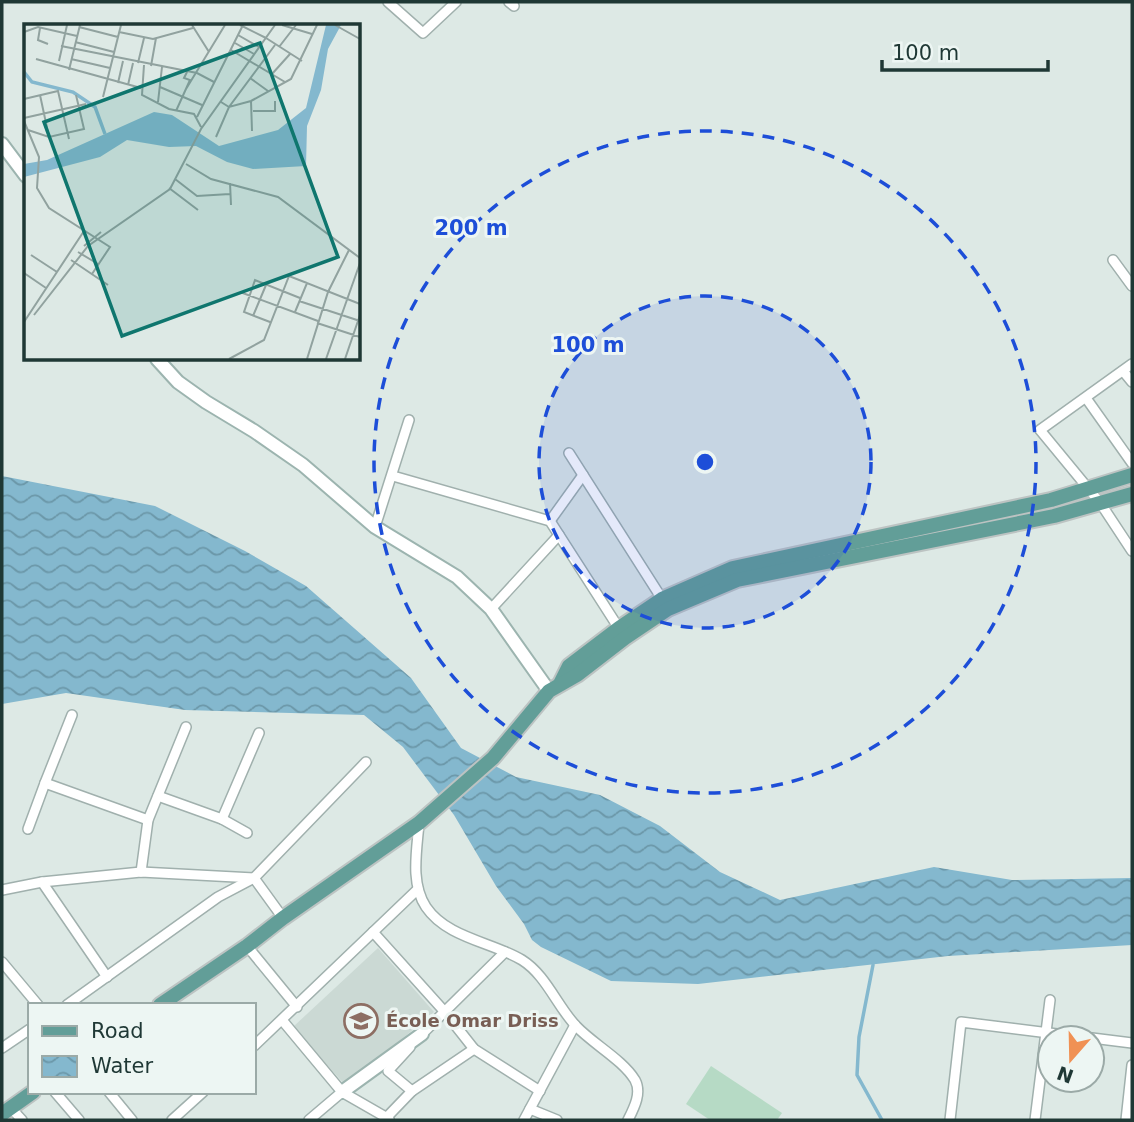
<svg xmlns="http://www.w3.org/2000/svg" width="1134" height="1122" font-family="'DejaVu Sans',sans-serif">
<style>
.built{fill:#cbd9d4}
.park{fill:#b6dac5}
.water{fill:url(#water-waves)}
.lines{fill:none;stroke-linecap:round;stroke-linejoin:round}
.stream{stroke:#84b8ce;stroke-width:3.5}
.street-casing{stroke:#a0b0ad;stroke-width:12}
.secondary-casing{stroke:#9cb4af;stroke-width:16}
.primary-casing{stroke:#bcc3c2;stroke-width:18}
.street{stroke:#fff;stroke-width:9}
.secondary{stroke:#fff;stroke-width:12}
.primary{stroke:#629e98;stroke-width:14}
.ring{fill:none;stroke:#1d4ed8;stroke-width:3.5;stroke-dasharray:12 9}
.labels{text-anchor:middle;stroke-width:6;stroke-linejoin:round;paint-order:stroke}
.education-label{font-size:18px;font-weight:bold;fill:#785e54;stroke:#edf6f3;text-anchor:start}
.inset-river{fill:none;stroke:#84b8ce;stroke-width:3.5}
.inset-road{fill:none;stroke:#91a29f;stroke-width:2}
.view{fill:#0f766e;fill-opacity:0.15;stroke:#0f766e;stroke-width:3.5}
.inset-edge{fill:none;stroke:#1f3835;stroke-width:3.5}
.centre{fill:#1d4ed8;stroke:#edf6f3;stroke-width:3.5}
.ring-label{font-size:21px;text-anchor:middle;font-weight:bold;fill:#1d4ed8;stroke:#edf6f3;stroke-width:6;stroke-linejoin:round;paint-order:stroke}
</style>
<defs>
<pattern id="water-waves" width="16" height="10" patternUnits="userSpaceOnUse" patternTransform="scale(1.75)"><rect width="16" height="10" fill="#84b8ce"/><path d="M0 5q4-4 8 0t8 0" fill="none" stroke="#6b97a8"/></pattern>
</defs>
<rect width="100%" height="100%" fill="#dde9e5"/>
<!-- built -->
<path class="built" d="M 378,948 L 434,1012 L 346,1086 L 293,1027 Z"/>
<!-- park -->
<path class="park" d="M 711,1066 L 782,1113 L 777,1120 L 710,1120 L 686,1104 Z"/>
<!-- water -->
<path class="water" d="M 2,476 L 155,506 L 245,551 L 306,586 L 411,678 L 461,748 L 516,777 L 600,795 L 660,826 L 720,872 L 780,900 L 934,867 L 1012,880 L 1132,878 L 1132,945 L 948,956 L 698,984 L 611,981 L 541,947 L 532,940 L 524,924 L 496,886 L 454,815 L 403,747 L 364,715 L 185,710 L 66,693 L 2,704 Z"/>
<g class="lines">
<!-- stream -->
<path class="stream" d="M 873,965 L 859,1037 L 857,1075 L 882,1120"/>
<!-- street casing -->
<g class="street-casing">
<g id="street">
<path d="M 388,2 L 423,33 L 456,2"/>
<path d="M 509,2 L 514,6"/>
<path d="M 1113,260 L 1132,286"/>
<path d="M 1132,364 L 1040,430 L 1101,504 L 1132,551"/>
<path d="M 1123,371 L 1132,382"/>
<path d="M 1086,398 L 1132,463"/>
<path d="M 569,453 L 664,602"/>
<path d="M 393,476 L 550,521 L 620,630"/>
<path d="M 550,521 L 583,475"/>
<path d="M 375,527 L 409,420"/>
<path d="M 491,609 L 559,535"/>
<path d="M 45,783 L 72,715"/>
<path d="M 158,796 L 222,819 L 247,833"/>
<path d="M 222,819 L 259,733"/>
<path d="M 419,823 C 417,850 410,883 426,907 C 447,938 492,942 522,960 C 546,975 557,1006 576,1026 C 593,1044 623,1060 635,1080 C 642,1093 634,1108 628,1120"/>
<path d="M 28,829 L 45,783 L 148,820"/>
<path d="M 141,872 L 148,820 L 186,727"/>
<path d="M 42,882 L 107,977"/>
<path d="M 2,890 L 42,882 L 141,872 L 254,878 L 283,918"/>
<path d="M 373,932 L 444,1011 L 474,1049 L 540,1091"/>
<path d="M 247,946 L 297,1007"/>
<path d="M 2,962 L 38,1005"/>
<path d="M 67,1005 L 218,897 L 254,878 L 366,762"/>
<path d="M 282,1020 L 342,1092 L 389,1119"/>
<path d="M 419,1037 L 505,952"/>
<path d="M 1092,1038 L 1132,1043"/>
<path d="M 254,1046 L 418,889"/>
<path d="M 2,1048 L 30,1029"/>
<path d="M 412,1091 L 474,1049"/>
<path d="M 55,1092 L 79,1120"/>
<path d="M 109,1092 L 132,1120"/>
<path d="M 11,1108 L 22,1120"/>
<path d="M 530,1109 L 557,1120"/>
<path d="M 386,1118 L 412,1091 L 388,1071 L 410,1047"/>
<path d="M 172,1120 L 203,1092"/>
<path d="M 309,1120 L 342,1092"/>
<path d="M 524,1120 L 575,1025"/>
<path d="M 950,1120 L 961,1022 L 1089,1038"/>
<path d="M 1035,1120 L 1050,1000"/>
<path d="M 1126,1120 L 1132,1065"/>
</g>
</g>
<!-- secondary casing -->
<g class="secondary-casing">
<g id="secondary">
<path d="M 2,144 L 26,176"/>
<path d="M 157,359 L 178,382 L 206,402 L 254,431 L 303,465 L 375,527 L 457,577 L 491,609 L 549,691"/>
<path d="M 342,1092 L 422,1034"/>
</g>
</g>
<!-- primary casing -->
<g class="primary-casing">
<g id="primary">
<path d="M 560,684 L 569,666 L 619,628 L 662,599 L 733,568 L 1051,500 L 1132,475"/>
<path d="M 160,1005 L 247,946 L 283,918 L 419,823 L 493,758 L 549,691 L 577,675 L 625,638 L 668,609 L 737,580 L 1054,516 L 1132,494"/>
<path d="M 2,1114 L 33,1092"/>
</g>
</g>
<!-- street -->
<use href="#street" class="street"/>
<!-- secondary -->
<use href="#secondary" class="secondary"/>
<!-- primary -->
<use href="#primary" class="primary"/>
</g>
<!-- distance rings -->
<circle cx="705" cy="462" r="166" fill="#1d4ed8" fill-opacity=".12"/>
<g class="ring">
<circle cx="705" cy="462" r="166"/>
<circle cx="705" cy="462" r="331"/>
</g>
<!-- icons -->
<defs>
<g id="school-ring" transform="scale(1.75)"><circle r="9.5" fill="#edf6f3" stroke="#8d6e63" stroke-width="1.5"/><path d="M0-5L7-2L0 1L-7-2ZM-4 1L0 2.5L4 1V4Q0 6-4 4Z" fill="#8d6e63"/></g>
</defs>
<g fill-rule="evenodd">
<use href="#school-ring" x="361" y="1021"/>
</g>
<g class="labels">
<!-- education labels -->
<g class="education-label">
<text x="386" y="1027">École Omar Driss</text>
</g>
</g>
<!-- overview -->
<g transform="translate(24 24)">
<rect width="336" height="336" fill="#dde9e5"/>
<path d="M 302,1 L 317,1 L 304,25 L 297,66 L 283,102 L 282,142 L 229,145 L 203,138 L 172,122 L 145,123 L 103,116 L 76,133 L 0,153 L 0,140 L 23,136 L 130,88 L 148,91 L 195,122 L 254,106 L 282,84 Z" fill="#84b8ce"/>
<path class="inset-river" d="M 0,48 L 8,58 L 49,68 L 71,83 L 81,110"/>
<path class="inset-road" d="M 168,1 L 185,28M 216,1 L 242,14M 258,1 L 288,10M 311,1 L 336,15M 55,3 L 94,13M 16,4 L 14,16 L 24,20M 0,8 L 14,3 L 53,12M 95,8 L 129,15 L 169,4M 214,11 L 235,23M 242,14 L 278,37M 51,18 L 90,28M 211,19 L 230,30M 37,22 L 173,49 L 190,58M 255,23 L 272,1M 207,26 L 261,58M 12,35 L 117,64M 47,35 L 86,44M 35,37 L 43,1M 114,39 L 120,14M 120,41 L 118,71 L 145,85 L 170,90 L 177,103M 127,42 L 132,14M 45,46 L 56,1M 248,50 L 266,30M 226,54 L 244,67M 94,59 L 99,37M 104,61 L 109,39M 336,61 L 336,123M 136,63 L 178,81M 162,65 L 201,1M 16,71 L 25,113M 79,73 L 97,1M 0,75 L 34,67 L 45,115M 227,77 L 228,107M 134,78 L 138,43M 197,78 L 205,83 L 227,77 L 267,55 L 293,1M 152,87 L 166,56 L 160,54 L 163,48M 229,87 L 251,87 L 251,77M 173,93 L 219,1M 0,94 L 62,80M 0,97 L 15,133 L 13,164 L 25,184 L 86,223 L 68,250M 4,106 L 25,113 L 60,105 L 52,71M 192,113 L 205,83 L 251,21M 162,140 L 187,155 L 254,173 L 336,234M 151,155 L 173,172 L 206,170M 206,159 L 207,181M 145,164 L 174,186M 60,222 L 77,208M 54,228 L 74,240M 7,231 L 33,248M 47,236 L 84,261M 0,249 L 22,264M 216,268 L 294,297M 275,277 L 336,297M 271,288 L 283,259 L 336,280M 10,291 L 64,222 L 146,165 L 177,105 L 251,1M 229,292 L 242,261M 0,298 L 60,207M 246,298 L 220,288 L 231,256 L 276,274M 293,299 L 336,313M 205,335 L 240,316 L 265,252 L 283,259M 283,335 L 304,268 L 325,226M 302,335 L 336,239M 321,335 L 336,291"/>
<path class="view" d="M 236,19 L 314,233 L 98,312 L 20,98 Z"/>
<rect width="336" height="336" class="inset-edge"/>
</g>
<circle cx="705" cy="462" r="10" class="centre"/>
<g class="ring-label">
<text x="471" y="235">200 m</text>
<text x="588" y="352">100 m</text>
</g>
<!-- border -->
<rect width="1134" height="1122" fill="none" stroke="#1f3835" stroke-width="7"/>
<!-- legend -->
<rect x="28" y="1003" width="228" height="91" fill="#edf6f3" stroke="#9baaa7" stroke-width="2"/>
<rect x="42" y="1026" width="35" height="10" fill="#629e98" stroke="#9baaa7" stroke-width="2"/>
<text x="91" y="1038" font-size="21" fill="#1f3835">Road</text>
<rect x="42" y="1056" width="35" height="21" fill="url(#water-waves)" stroke="#9baaa7" stroke-width="2"/>
<text x="91" y="1073" font-size="21" fill="#1f3835">Water</text>
<!-- north arrow -->
<g transform="translate(1071 1059) rotate(200)"><circle r="33" fill="#edf6f3" stroke="#9baaa7" stroke-width="2"/>
<path d="M0-5L12 26L0 18L-12 26Z" fill="#f09154"/>
<text y="-10" font-size="19" font-weight="bold" text-anchor="middle" fill="#1f3835">N</text>
</g>
<!-- scale -->
<path d="M882 60v10h166v-10" fill="none" stroke="#1f3835" stroke-width="3.5"/>
<text x="892" y="60" font-size="21" fill="#1f3835" stroke="#edf6f3" stroke-width="5" paint-order="stroke">100 m</text>
</svg>
